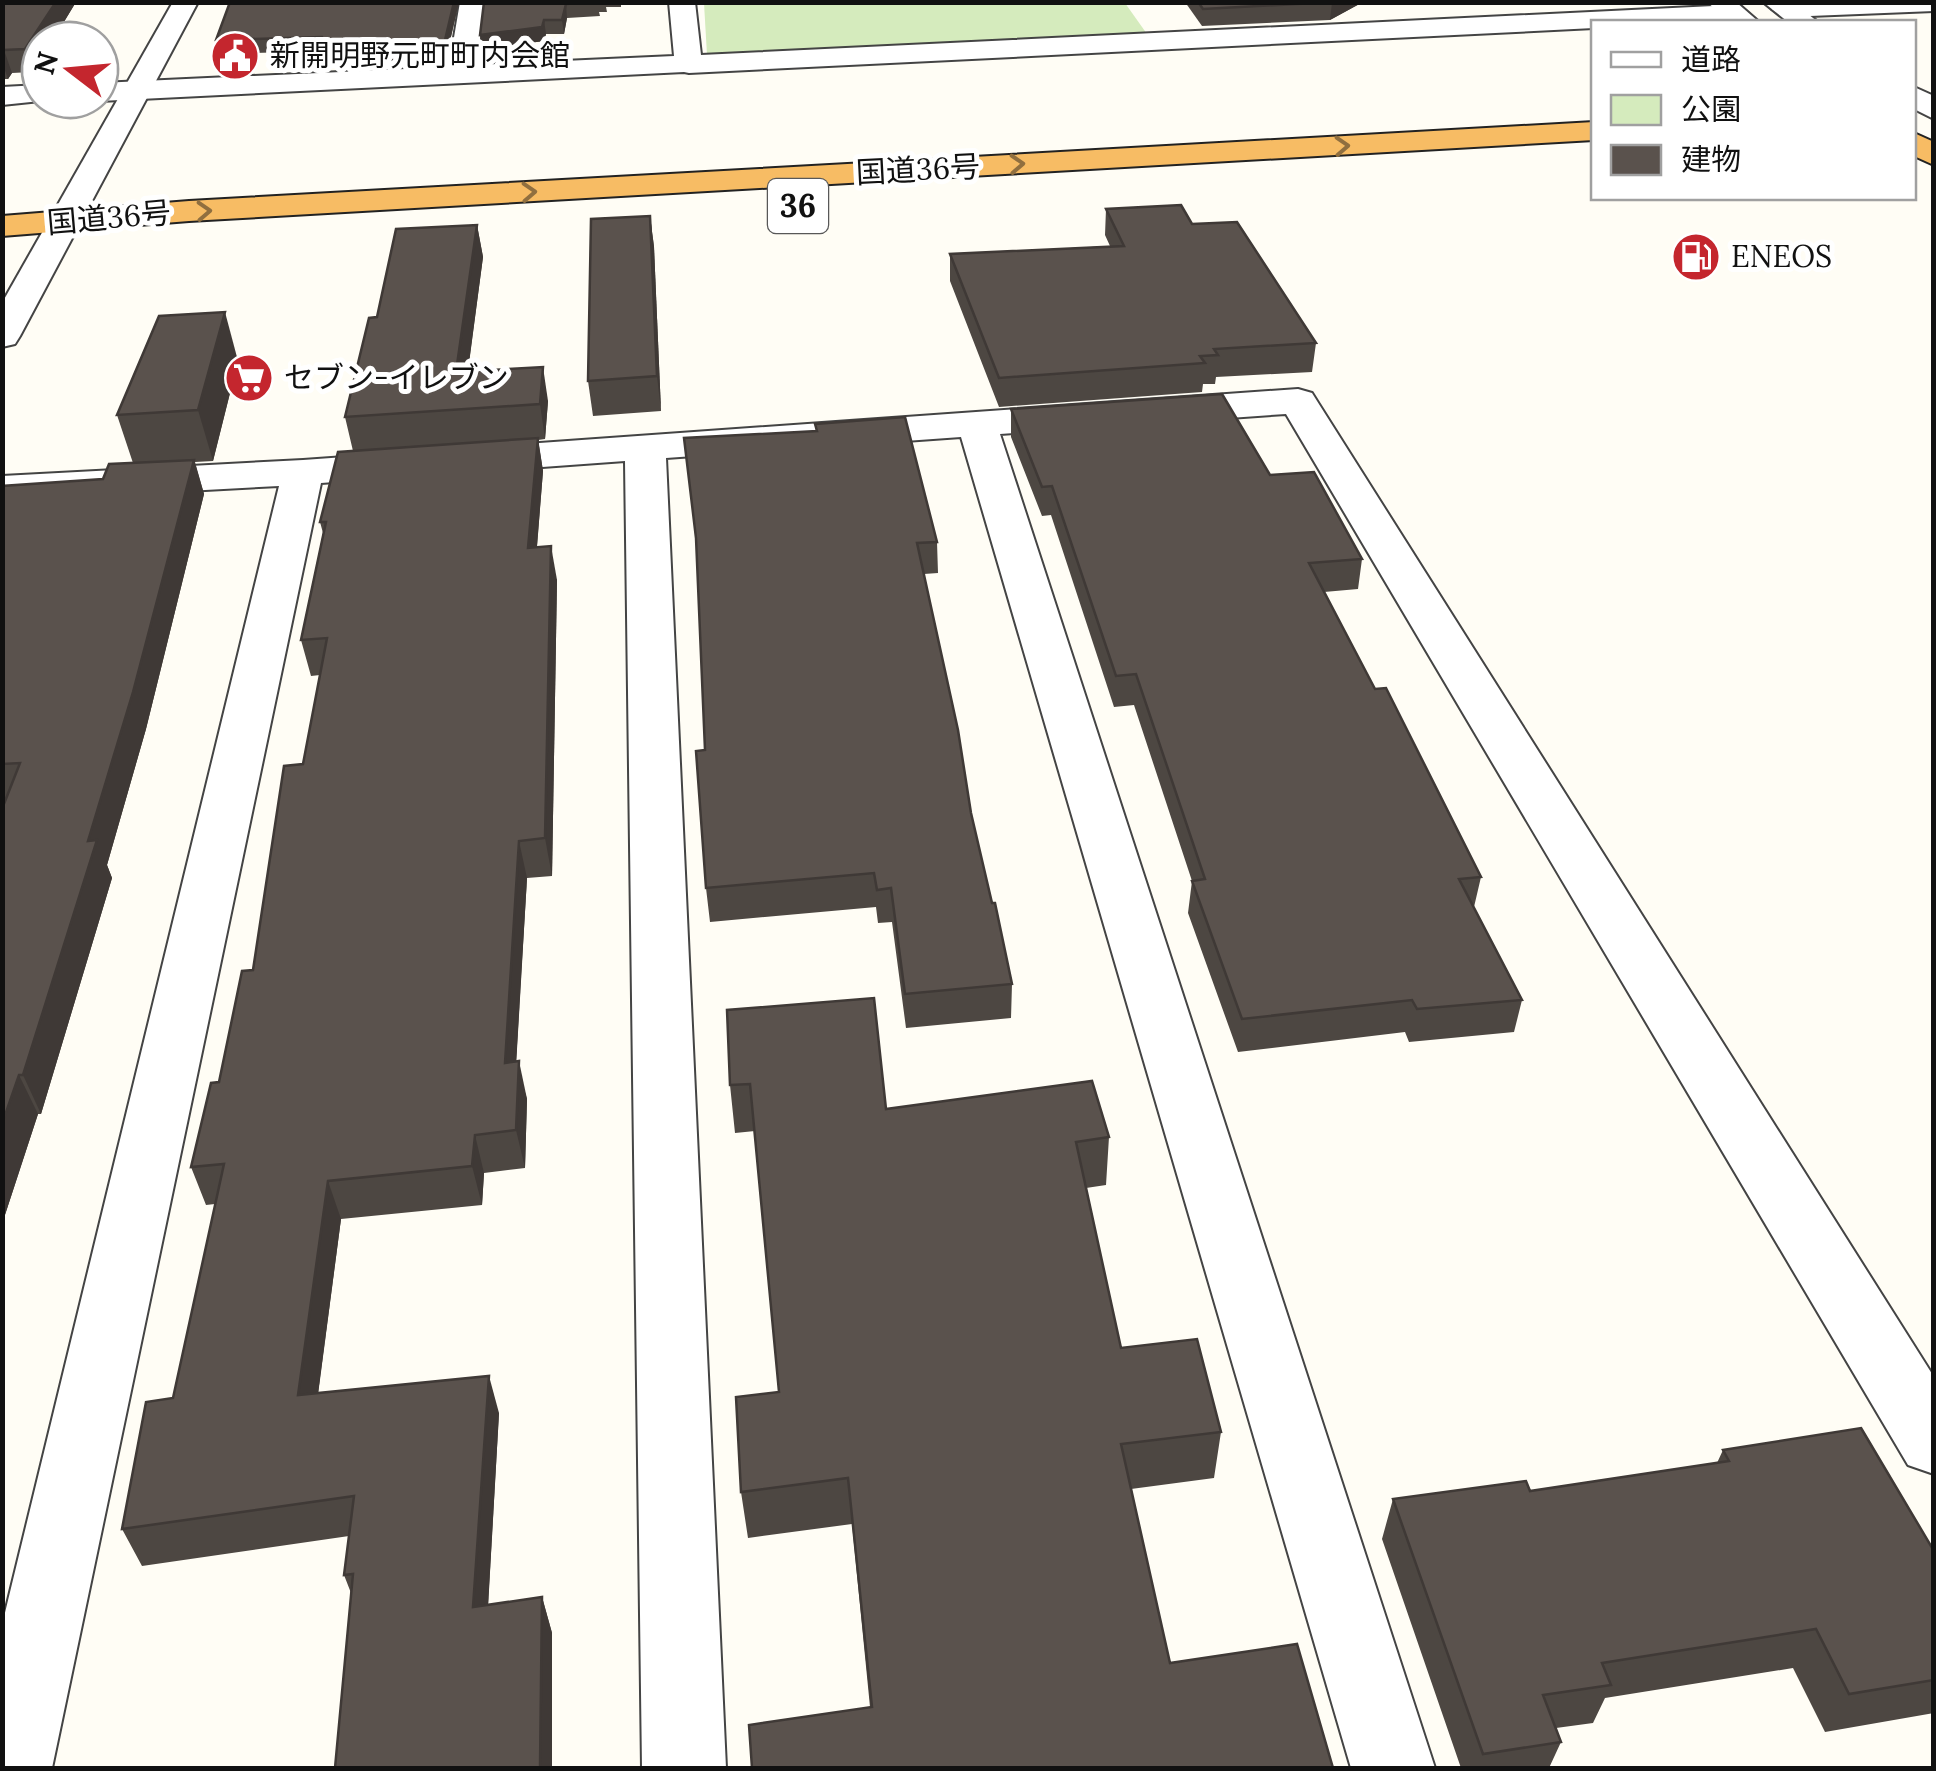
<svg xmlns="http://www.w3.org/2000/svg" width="1936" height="1771" font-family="Lora,'Noto Sans JP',serif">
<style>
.green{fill:#d5ebbd}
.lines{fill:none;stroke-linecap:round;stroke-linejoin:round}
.minor-casing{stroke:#444;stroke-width:4}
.tertiary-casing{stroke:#444;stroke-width:4}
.trunk-casing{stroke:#222;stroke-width:4}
.minor{fill:#fff;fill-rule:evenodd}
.tertiary{fill:#fff;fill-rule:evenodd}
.trunk{fill:#f7bc64;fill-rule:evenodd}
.wall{fill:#4d4742}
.shaded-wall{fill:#3f3936}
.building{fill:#5a524d;stroke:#3f3936;stroke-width:2.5}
.oneway{stroke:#906f3f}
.labels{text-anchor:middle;stroke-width:10;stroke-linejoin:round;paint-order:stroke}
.far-poi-label{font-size:30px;fill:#111;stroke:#fff;text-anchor:start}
.far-street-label{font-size:30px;fill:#111;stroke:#fff}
.shield{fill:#fff;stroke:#585858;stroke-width:2.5}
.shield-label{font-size:32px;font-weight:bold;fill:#111}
</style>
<rect width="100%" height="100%" fill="#fffdf5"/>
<!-- green -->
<path class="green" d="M 704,3 L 1125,3 L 1147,34 L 707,55 Z"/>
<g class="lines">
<!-- minor casing -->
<g class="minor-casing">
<g id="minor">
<path d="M 460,2 L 486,2 L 476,65 L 674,56 L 669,2 L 695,2 L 701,55 L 1734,5 L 1747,13 L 1734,21 L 1594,22 L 1594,28 L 689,73 L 684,72 L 100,101 L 98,100 L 100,83 L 449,67 Z"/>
<path d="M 1780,2 L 1934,2 L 1934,11 L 1785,17 L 1772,9 Z"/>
<path d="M 40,85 L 40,100 L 50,100 L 2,105 L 2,87 Z"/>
<path d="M 1298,389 L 1312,393 L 1317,401 L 1934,1377 L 1934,1474 L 1908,1465 L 1286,414 L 1000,434 L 1435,1768 L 1351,1768 L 961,437 L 666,458 L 726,1768 L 642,1768 L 625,461 L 321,483 L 52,1768 L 2,1768 L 2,1625 L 279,486 L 2,501 L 2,476 L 303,460 Z"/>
</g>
</g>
<!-- tertiary casing -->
<g class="tertiary-casing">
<g id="tertiary">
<path d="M 173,2 L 198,2 L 20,336 L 15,344 L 2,347 L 2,303 Z"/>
<path d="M 1707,2 L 1736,2 L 1759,22 L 1730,22 Z"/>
<path d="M 1763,2 L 1793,2 L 1818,22 L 1788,22 Z"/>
<path d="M 1914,87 L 1934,96 L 1934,119 L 1914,109 Z"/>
</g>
</g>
<!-- trunk casing -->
<g class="trunk-casing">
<g id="trunk">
<path d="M 1594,122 L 1594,140 L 189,221 L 2,236 L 2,216 L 189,201 Z"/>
<path d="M 1914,133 L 1934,142 L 1934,165 L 1914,156 Z"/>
</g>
</g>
<!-- minor -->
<use href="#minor" class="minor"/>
<!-- tertiary -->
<use href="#tertiary" class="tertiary"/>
<!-- trunk -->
<use href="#trunk" class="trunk"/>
</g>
<!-- wall -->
<g class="wall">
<path d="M 2,2 L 76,2 L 53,40 L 40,40 L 40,60 L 32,72 L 12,73 L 8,79 L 2,79 Z"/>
<path d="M 230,2 L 459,2 L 447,54 L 337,68 L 325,51 L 219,54 L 216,40 Z"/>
<path d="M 484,2 L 621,2 L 621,7 L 606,7 L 607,12 L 599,12 L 600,16 L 567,18 L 564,34 L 546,34 L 544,41 L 482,49 L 480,35 Z"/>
<path d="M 1185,2 L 1363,2 L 1330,20 L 1202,26 Z"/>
<path d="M 1106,209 L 1192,224 L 1316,343 L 1312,372 L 1216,377 L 1215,384 L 1203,384 L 1202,392 L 999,407 L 950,281 L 950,254 L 1110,246 L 1105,235 Z"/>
<path d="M 650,216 L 654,247 L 661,411 L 593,416 L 588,381 Z"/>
<path d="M 477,225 L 483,257 L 468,371 L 548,401 L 545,439 L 538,440 L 543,471 L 537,547 L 557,580 L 552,876 L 527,878 L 516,1062 L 527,1099 L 525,1168 L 484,1173 L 482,1205 L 341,1219 L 318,1393 L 499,1413 L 488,1605 L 542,1597 L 552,1633 L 552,1768 L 335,1768 L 351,1593 L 344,1575 L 349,1536 L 142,1566 L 122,1529 L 173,1398 L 215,1204 L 206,1205 L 191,1167 L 219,1082 L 253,970 L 303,764 L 320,675 L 311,676 L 301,640 L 323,533 L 320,522 L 353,451 L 345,417 L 377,317 Z"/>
<path d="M 238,361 L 213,461 L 195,462 L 204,494 L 146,729 L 107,865 L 112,878 L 41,1114 L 38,1114 L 2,1224 L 5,803 L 2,803 L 2,486 L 103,479 L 133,463 L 117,415 Z"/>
<path d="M 1011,409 L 1270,475 L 1362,559 L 1358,589 L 1324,592 L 1375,689 L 1481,877 L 1474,907 L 1522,1000 L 1514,1032 L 1409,1042 L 1405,1032 L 1238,1052 L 1188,913 L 1192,881 L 1134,705 L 1114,707 L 1051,515 L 1042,516 L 1011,437 Z"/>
<path d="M 815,424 L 937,542 L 938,573 L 924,574 L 971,813 L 1012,984 L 1011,1018 L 906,1028 L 892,922 L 878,923 L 876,907 L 710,922 L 706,888 L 705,750 L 697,542 L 816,431 Z"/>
<path d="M 727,1010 L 886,1109 L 1109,1137 L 1106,1185 L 1086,1188 L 1121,1348 L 1221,1432 L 1214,1478 L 1131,1489 L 870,1707 L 852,1524 L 748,1538 L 741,1492 L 779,1392 L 755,1131 L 735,1133 L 730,1085 Z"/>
<path d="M 1723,1450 L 1934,1551 L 1934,1713 L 1825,1732 L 1793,1668 L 1605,1698 L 1593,1723 L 1556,1728 L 1561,1742 L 1549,1768 L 1461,1768 L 1382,1539 L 1393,1499 L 1530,1491 L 1717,1463 Z"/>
</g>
<!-- shaded-wall -->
<g class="shaded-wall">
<path d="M 56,2 L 76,2 L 53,40 L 40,40 L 40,60 L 32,72 L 25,49 Z"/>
<path d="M 454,2 L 459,2 L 447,54 L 337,68 L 334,54 Z"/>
<path d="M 1363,2 L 1330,20 L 1332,3 Z"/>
<path d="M 566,4 L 567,18 L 564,34 L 562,20 Z"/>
<path d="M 544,20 L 546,34 L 544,41 L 482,49 L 480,35 Z"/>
<path d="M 4,50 L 12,73 L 8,79 L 2,62 L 2,53 Z"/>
<path d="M 650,216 L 654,247 L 661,411 L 657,376 Z"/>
<path d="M 477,225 L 483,257 L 463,407 L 456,372 Z"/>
<path d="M 225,312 L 238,361 L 213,461 L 198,410 Z"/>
<path d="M 543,367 L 548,401 L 545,439 L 540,404 Z"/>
<path d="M 538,438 L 543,471 L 534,582 L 528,548 Z"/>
<path d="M 194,460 L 204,494 L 146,729 L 107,865 L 112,878 L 41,1114 L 23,1075 Z"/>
<path d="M 551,546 L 557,580 L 552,876 L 545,838 Z"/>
<path d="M 519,841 L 527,878 L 514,1101 L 505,1063 Z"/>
<path d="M 519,1061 L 527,1099 L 525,1168 L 516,1130 Z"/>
<path d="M 19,1075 L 38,1114 L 2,1224 L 2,1124 Z"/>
<path d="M 475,1135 L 484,1173 L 482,1205 L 472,1166 Z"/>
<path d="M 328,1181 L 341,1219 L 313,1433 L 298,1395 Z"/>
<path d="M 489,1376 L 499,1413 L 486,1643 L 473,1607 Z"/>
<path d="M 542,1597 L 552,1633 L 552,1768 L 540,1768 Z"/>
</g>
<!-- building -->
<g class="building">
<path d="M 2,2 L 56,2 L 25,49 L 4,50 L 2,53 Z"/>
<path d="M 230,2 L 454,2 L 445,40 L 334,54 L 322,37 L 216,40 Z"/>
<path d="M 484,2 L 594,2 L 566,4 L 562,20 L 544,20 L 542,27 L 480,35 Z"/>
<path d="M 1198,2 L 1333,2 L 1203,9 Z"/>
<path d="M 1181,205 L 1192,224 L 1237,222 L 1316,343 L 1214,349 L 1218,355 L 1200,356 L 1205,363 L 999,378 L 950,254 L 1124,246 L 1106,209 Z"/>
<path d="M 650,216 L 657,376 L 588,381 L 591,219 Z"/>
<path d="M 477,225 L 456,372 L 543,367 L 540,404 L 345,417 L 369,318 L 377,317 L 396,229 Z"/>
<path d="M 225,312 L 198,410 L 117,415 L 159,316 Z"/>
<path d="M 1222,394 L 1270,475 L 1314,472 L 1362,559 L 1309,563 L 1375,689 L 1386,688 L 1481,877 L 1459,879 L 1522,1000 L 1417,1009 L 1412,1000 L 1242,1019 L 1192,881 L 1205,879 L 1136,674 L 1116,676 L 1052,486 L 1042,487 L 1011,409 Z"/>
<path d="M 905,417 L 937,542 L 917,543 L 958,730 L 971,813 L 992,903 L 995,903 L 1012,984 L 905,994 L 891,888 L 877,890 L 874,873 L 706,888 L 696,751 L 705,750 L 696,538 L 684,438 L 817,431 L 815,424 Z"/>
<path d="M 538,438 L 528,548 L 551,546 L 545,838 L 519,841 L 505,1063 L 519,1061 L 516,1130 L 475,1135 L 472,1166 L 328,1181 L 298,1395 L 489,1376 L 473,1607 L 542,1597 L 540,1768 L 335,1768 L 353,1574 L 344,1575 L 354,1496 L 122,1529 L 146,1402 L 173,1398 L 224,1164 L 191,1167 L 211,1083 L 219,1082 L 242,971 L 253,970 L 284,766 L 303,764 L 327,638 L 301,640 L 326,522 L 320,522 L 338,452 Z"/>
<path d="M 194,460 L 133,692 L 88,841 L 97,840 L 23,1075 L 19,1075 L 2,1124 L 2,809 L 20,763 L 2,764 L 2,486 L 103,479 L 109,464 Z"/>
<path d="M 874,998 L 886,1109 L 1092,1081 L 1109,1137 L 1076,1142 L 1121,1348 L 1197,1339 L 1221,1432 L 1121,1444 L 1170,1663 L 1297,1644 L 1333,1768 L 752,1768 L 749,1725 L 872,1707 L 848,1478 L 741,1492 L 736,1397 L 779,1392 L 750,1084 L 730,1085 L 727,1010 Z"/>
<path d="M 1861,1428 L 1934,1551 L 1934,1680 L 1849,1694 L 1816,1629 L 1602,1663 L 1611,1685 L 1543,1695 L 1561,1742 L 1483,1754 L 1393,1499 L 1526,1481 L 1530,1491 L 1729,1461 L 1723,1450 Z"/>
</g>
<!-- one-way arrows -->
<defs><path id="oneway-chevron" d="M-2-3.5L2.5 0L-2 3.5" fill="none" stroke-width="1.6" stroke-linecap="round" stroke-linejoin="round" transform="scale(2.5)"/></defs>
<g class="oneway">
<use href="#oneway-chevron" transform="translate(1342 146) rotate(-3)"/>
<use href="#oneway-chevron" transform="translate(1017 164) rotate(-3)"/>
<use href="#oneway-chevron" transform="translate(529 192) rotate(-3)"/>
<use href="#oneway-chevron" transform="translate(204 211) rotate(-3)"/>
</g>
<!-- icons -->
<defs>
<g id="civic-disc" transform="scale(2.5)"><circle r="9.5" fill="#c4262e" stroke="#fff"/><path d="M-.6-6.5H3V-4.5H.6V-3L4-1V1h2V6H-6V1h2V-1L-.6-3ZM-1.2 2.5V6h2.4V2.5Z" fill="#fff"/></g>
<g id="fuel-disc" transform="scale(2.5)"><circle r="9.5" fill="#c4262e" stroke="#fff"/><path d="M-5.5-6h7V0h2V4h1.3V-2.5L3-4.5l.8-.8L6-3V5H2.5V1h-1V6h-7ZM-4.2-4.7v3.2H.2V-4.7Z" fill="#fff"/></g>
<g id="supermarket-disc" transform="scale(2.5)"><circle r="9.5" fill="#c4262e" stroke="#fff"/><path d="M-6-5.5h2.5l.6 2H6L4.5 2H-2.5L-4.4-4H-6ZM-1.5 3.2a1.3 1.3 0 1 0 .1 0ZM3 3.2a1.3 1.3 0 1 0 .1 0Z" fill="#fff"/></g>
</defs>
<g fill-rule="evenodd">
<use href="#civic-disc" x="235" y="56"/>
<use href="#fuel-disc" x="1696" y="257"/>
<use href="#supermarket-disc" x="249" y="378"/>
</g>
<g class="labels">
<!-- far-poi labels -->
<g class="far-poi-label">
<text x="270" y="66">新開明野元町町内会館</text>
<text x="1731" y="267">ENEOS</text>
<text x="284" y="388">セブン-イレブン</text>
</g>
<!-- far-street labels -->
<g class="far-street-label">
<text transform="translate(918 170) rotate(-3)" y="10">国道36号</text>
<text transform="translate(109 218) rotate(-5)" y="10">国道36号</text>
</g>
<!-- shield labels -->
<rect class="shield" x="768" y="179" width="60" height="54" rx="8"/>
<g class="shield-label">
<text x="798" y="217">36</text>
</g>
</g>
<!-- border -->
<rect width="1936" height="1771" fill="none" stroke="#111111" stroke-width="10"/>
<!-- legend -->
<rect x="1591" y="20" width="325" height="180" fill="#ffffff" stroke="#a0a0a0" stroke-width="2.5"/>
<rect x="1611" y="52" width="50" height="15" fill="#ffffff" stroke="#a0a0a0" stroke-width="2.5"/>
<text x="1681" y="70" font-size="30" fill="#111111">道路</text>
<rect x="1611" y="95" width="50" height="30" fill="#d5ebbd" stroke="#a0a0a0" stroke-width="2.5"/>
<text x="1681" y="120" font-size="30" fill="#111111">公園</text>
<rect x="1611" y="145" width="50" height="30" fill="#5a524d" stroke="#a0a0a0" stroke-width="2.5"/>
<text x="1681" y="170" font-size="30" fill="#111111">建物</text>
<!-- north arrow -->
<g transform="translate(70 70) rotate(286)"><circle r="48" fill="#ffffff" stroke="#a0a0a0" stroke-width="2.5"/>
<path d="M0-8L18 38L0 25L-18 38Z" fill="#c4262e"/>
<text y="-15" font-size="28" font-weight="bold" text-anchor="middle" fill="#111111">N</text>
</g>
</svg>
